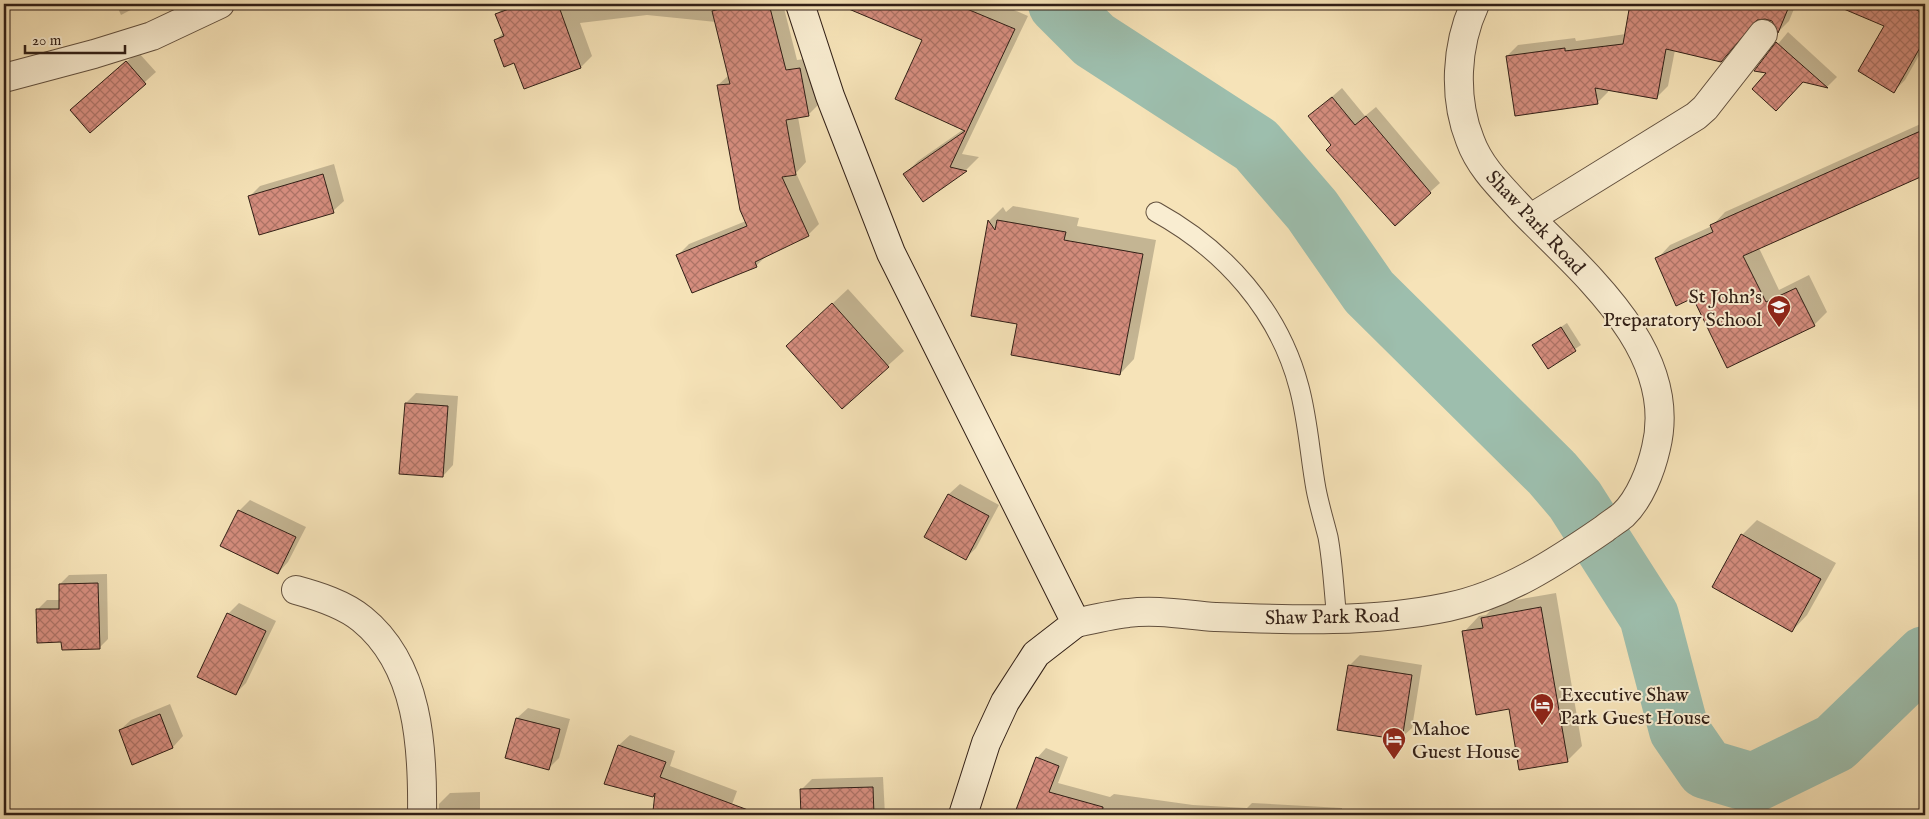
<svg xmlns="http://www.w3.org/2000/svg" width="1929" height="819" font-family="'IM FELL English',serif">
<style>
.shadow{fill:#0003}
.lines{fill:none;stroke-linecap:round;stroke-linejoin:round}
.river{stroke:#9dbead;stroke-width:60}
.building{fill:url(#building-cross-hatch);stroke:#311f16}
.lane-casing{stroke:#62503e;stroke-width:21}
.street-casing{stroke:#62503e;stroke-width:30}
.secondary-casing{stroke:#311f16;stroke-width:30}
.lane{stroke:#f9edd1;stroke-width:19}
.street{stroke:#f9edd1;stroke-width:28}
.secondary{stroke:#f9edd1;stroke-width:28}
.labels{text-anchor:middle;stroke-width:4;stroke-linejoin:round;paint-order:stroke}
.street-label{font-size:20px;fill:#311f16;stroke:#f9edd1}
.poi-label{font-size:20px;fill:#311f16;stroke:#f9edd1;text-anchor:start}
</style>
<defs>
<pattern id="building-cross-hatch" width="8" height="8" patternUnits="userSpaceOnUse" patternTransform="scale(1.25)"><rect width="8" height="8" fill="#d58d7e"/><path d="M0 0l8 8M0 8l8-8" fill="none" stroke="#ad7366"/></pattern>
</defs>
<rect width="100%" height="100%" fill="#f6e3b8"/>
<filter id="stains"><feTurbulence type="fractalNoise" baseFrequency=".004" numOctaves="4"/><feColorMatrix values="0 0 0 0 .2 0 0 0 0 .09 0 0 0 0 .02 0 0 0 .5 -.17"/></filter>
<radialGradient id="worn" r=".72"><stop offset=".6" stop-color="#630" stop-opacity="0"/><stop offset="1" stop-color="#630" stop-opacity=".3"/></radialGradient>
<!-- shadow -->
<g class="shadow">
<path d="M 116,4 L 142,4 L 121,15 Z"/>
<path d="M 507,4 L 783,4 L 797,60 L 811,58 L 819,104 L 808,115 L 798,117 L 806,162 L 796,173 L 819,224 L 808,235 L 767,255 L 756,266 L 678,255 L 689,244 L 746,221 L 718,85 L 729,75 L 716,22 L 647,15 L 580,23 L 592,56 L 581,67 L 525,88 L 515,62 L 496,40 L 504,32 L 497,14 Z"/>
<path d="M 868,4 L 1000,4 L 1028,16 L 962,154 L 979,157 L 966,170 L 923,200 L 905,174 L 918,161 L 964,129 L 923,40 L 864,14 Z"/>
<path d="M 1631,4 L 1796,4 L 1789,21 L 1779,31 L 1773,20 L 1765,17 L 1758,18 L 1720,61 L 1675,50 L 1668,86 L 1657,97 L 1608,89 L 1608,92 L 1597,103 L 1507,56 L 1518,45 L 1575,38 L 1576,41 L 1626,34 Z"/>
<path d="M 1831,4 L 1925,4 L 1925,45 L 1905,80 L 1894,91 L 1886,25 Z"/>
<path d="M 1788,32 L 1837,77 L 1827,87 L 1756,70 Z"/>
<path d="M 138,52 L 156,72 L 90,131 L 82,99 Z"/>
<path d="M 1342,88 L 1365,116 L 1376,107 L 1440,183 L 1430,192 L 1333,144 L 1310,116 Z"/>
<path d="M 1925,122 L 1925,174 L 1759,248 L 1779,290 L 1809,275 L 1827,312 L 1814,325 L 1694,296 L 1657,259 L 1670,245 L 1712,226 L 1725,212 Z"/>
<path d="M 334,164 L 344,201 L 333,211 L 250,196 L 260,186 Z"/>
<path d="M 1013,206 L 1079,218 L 1077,226 L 1156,240 L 1134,359 L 1120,374 L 1019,323 L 972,315 L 989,221 L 1003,207 L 1006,212 Z"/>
<path d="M 848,289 L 904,351 L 842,407 L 787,346 Z"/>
<path d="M 1567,323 L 1581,345 L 1548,367 L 1534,345 Z"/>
<path d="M 416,393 L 458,396 L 453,465 L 443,476 L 406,403 Z"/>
<path d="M 960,484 L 999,505 L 976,548 L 966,558 L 926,537 L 949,494 Z"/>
<path d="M 250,500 L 306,527 L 288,562 L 278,573 L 239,511 Z"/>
<path d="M 1757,520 L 1836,563 L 1807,615 L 1792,631 L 1742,535 Z"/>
<path d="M 107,574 L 108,639 L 99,648 L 63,641 L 38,609 L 47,600 L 60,600 L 60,584 L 69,575 Z"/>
<path d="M 1556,593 L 1582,746 L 1567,761 L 1510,707 L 1464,632 L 1479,616 L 1486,615 L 1498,603 Z"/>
<path d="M 239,603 L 276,621 L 246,683 L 235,694 L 228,614 Z"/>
<path d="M 1360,655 L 1422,665 L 1412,728 L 1401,738 L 1349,666 Z"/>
<path d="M 170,704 L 183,736 L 173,747 L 133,763 L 120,730 L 131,720 Z"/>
<path d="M 528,708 L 570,719 L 559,758 L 549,768 L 506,757 L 517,718 Z"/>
<path d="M 630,735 L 675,751 L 670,766 L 737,791 L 728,815 L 670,815 L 654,810 L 656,793 L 653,796 L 606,784 L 619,745 Z"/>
<path d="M 1046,748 L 1068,757 L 1058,783 L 1110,797 L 1114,794 L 1193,805 L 1247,808 L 1252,803 L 1342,808 L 1342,815 L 1015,815 L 1037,758 Z"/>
<path d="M 883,777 L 885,815 L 802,815 L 801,790 L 812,779 Z"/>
<path d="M 480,792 L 480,815 L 439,815 L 439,804 L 450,793 Z"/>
</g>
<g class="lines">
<!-- river -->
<path class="river" d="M 1058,4 L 1094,40 L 1256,145 L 1312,210 L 1369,292 L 1552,473 L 1575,500 L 1649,616 L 1679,730 L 1706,769 L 1753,783 L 1835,743 L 1925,656"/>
</g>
<!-- building -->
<g class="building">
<path d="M 523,4 L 558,4 L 581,68 L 524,89 L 514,63 L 504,67 L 494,40 L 504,36 L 495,14 Z"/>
<path d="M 739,4 L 769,4 L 786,70 L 800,68 L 809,116 L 786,120 L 796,175 L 782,177 L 809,236 L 755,262 L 757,267 L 692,293 L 676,255 L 747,226 L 740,210 L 717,85 L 730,84 L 712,11 Z"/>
<path d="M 837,4 L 955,4 L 1015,29 L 950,167 L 967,171 L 923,202 L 903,174 L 965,131 L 895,99 L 922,40 Z"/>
<path d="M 1630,4 L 1790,4 L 1778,33 L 1772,21 L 1765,19 L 1757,20 L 1721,62 L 1666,49 L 1657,99 L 1595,88 L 1598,104 L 1515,116 L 1506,56 L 1565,48 L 1565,51 L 1623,44 Z"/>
<path d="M 1832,4 L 1907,4 L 1925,15 L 1925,39 L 1894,93 L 1858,71 L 1884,26 Z"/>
<path d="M 1776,42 L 1786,51 L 1828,88 L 1803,82 L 1776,111 L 1752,89 L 1766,73 L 1754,71 Z"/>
<path d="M 126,61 L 146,84 L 90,133 L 70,110 Z"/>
<path d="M 1332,97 L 1355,125 L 1366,116 L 1431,193 L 1395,226 L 1326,150 L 1331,145 L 1308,116 Z"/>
<path d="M 1925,129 L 1925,175 L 1743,256 L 1766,302 L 1796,288 L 1815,326 L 1727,368 L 1693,298 L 1676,306 L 1655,258 L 1713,232 L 1710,225 Z"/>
<path d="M 323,174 L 334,213 L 259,235 L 248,196 Z"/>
<path d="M 988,220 L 995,230 L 997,220 L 1066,232 L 1064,240 L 1143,254 L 1120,375 L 1011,355 L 1017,324 L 971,316 Z"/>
<path d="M 832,303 L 889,367 L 842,409 L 786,346 Z"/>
<path d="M 1561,327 L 1576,351 L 1548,369 L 1532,345 Z"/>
<path d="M 405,403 L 448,406 L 443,477 L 399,474 Z"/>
<path d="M 948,494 L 989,516 L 966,560 L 924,537 Z"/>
<path d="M 238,510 L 296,537 L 278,574 L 220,546 Z"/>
<path d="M 1741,534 L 1821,579 L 1792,632 L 1712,587 Z"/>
<path d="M 98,583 L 100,649 L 62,650 L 61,642 L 37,643 L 36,609 L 59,609 L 59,584 Z"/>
<path d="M 1541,607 L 1568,762 L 1519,770 L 1509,709 L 1476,715 L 1462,631 L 1483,628 L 1481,618 Z"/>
<path d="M 227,613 L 266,631 L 236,695 L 197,677 Z"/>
<path d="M 1348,665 L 1412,675 L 1402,740 L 1337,730 Z"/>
<path d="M 160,714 L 173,748 L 132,765 L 119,730 Z"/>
<path d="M 516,718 L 560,729 L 549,770 L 505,758 Z"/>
<path d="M 618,745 L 666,762 L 660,777 L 756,813 L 755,815 L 666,815 L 653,811 L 655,793 L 653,797 L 604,784 Z"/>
<path d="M 1036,757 L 1059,766 L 1049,792 L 1103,807 L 1102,815 L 1014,815 Z"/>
<path d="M 873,787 L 874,815 L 801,815 L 800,789 Z"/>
</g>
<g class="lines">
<!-- lane casing -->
<g class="lane-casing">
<path id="lane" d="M 1156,212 C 1225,250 1279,311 1299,387 C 1308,420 1310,456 1316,489 C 1319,505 1324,521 1328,537 C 1333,564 1334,593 1337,620"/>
</g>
<!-- street casing -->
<g class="street-casing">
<g id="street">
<path d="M 4,78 L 94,54 L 152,36 L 220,4"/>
<path d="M 1531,218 L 1696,116 L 1705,108 L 1763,34"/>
<path d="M 296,590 C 318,596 344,604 362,619 C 419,665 423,748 422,815"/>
<path d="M 1076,623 C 1093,619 1110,615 1128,613 C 1156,609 1187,615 1215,617 C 1294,620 1371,623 1448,607 C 1506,595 1556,562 1604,529 C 1610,524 1617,520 1623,515 C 1640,499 1651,470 1656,448 C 1680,350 1582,272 1522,210 C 1502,188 1480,168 1470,140 C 1453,97 1456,45 1475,4"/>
</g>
</g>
<!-- secondary casing -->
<g class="secondary-casing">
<path id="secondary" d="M 800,4 L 830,96 L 891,253 L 1076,623 L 1036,654 L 1005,702 L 986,743 L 963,815"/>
</g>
<!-- lane -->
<use href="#lane" class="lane"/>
<!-- street -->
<use href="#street" class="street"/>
<!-- secondary -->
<use href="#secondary" class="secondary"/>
</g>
<!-- icons -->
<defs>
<g id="school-pin" transform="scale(1.25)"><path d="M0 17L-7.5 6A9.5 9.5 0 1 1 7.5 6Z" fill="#8f2418" stroke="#f9edd1"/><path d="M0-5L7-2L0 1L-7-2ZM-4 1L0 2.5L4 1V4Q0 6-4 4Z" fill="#fff"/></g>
<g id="hotel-pin" transform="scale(1.25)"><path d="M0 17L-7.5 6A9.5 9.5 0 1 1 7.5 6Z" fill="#8f2418" stroke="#f9edd1"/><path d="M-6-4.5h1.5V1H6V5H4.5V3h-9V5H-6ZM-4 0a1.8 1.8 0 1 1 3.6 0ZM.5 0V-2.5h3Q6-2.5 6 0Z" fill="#fff"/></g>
</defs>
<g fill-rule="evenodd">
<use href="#school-pin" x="1779" y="307"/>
<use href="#hotel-pin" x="1542" y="705"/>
<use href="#hotel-pin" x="1394" y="739"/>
</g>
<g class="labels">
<!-- street labels -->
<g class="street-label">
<text transform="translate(1536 222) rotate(47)" y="7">Shaw Park Road</text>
<text transform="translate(1332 616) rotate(-1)" y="7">Shaw Park Road</text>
</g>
<!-- poi labels -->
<g class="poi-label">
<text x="1762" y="303" text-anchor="end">St John's<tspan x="1762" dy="23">Preparatory School</tspan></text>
<text x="1560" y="701">Executive Shaw<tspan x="1560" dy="23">Park Guest House</tspan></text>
<text x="1412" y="735">Mahoe<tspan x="1412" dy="23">Guest House</tspan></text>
</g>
</g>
<!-- margin -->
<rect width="1929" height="819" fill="none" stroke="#f6e3b8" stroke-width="20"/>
<rect x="5" y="5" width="1919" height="809" fill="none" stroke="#311f16" stroke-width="2.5"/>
<rect x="10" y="10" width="1909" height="799" fill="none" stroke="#311f16"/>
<!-- scale -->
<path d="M25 45v8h100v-8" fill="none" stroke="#311f16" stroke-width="2.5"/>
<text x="32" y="45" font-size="15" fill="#311f16" stroke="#f9edd1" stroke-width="4" paint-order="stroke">20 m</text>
<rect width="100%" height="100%" filter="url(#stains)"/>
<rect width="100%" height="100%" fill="url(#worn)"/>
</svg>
